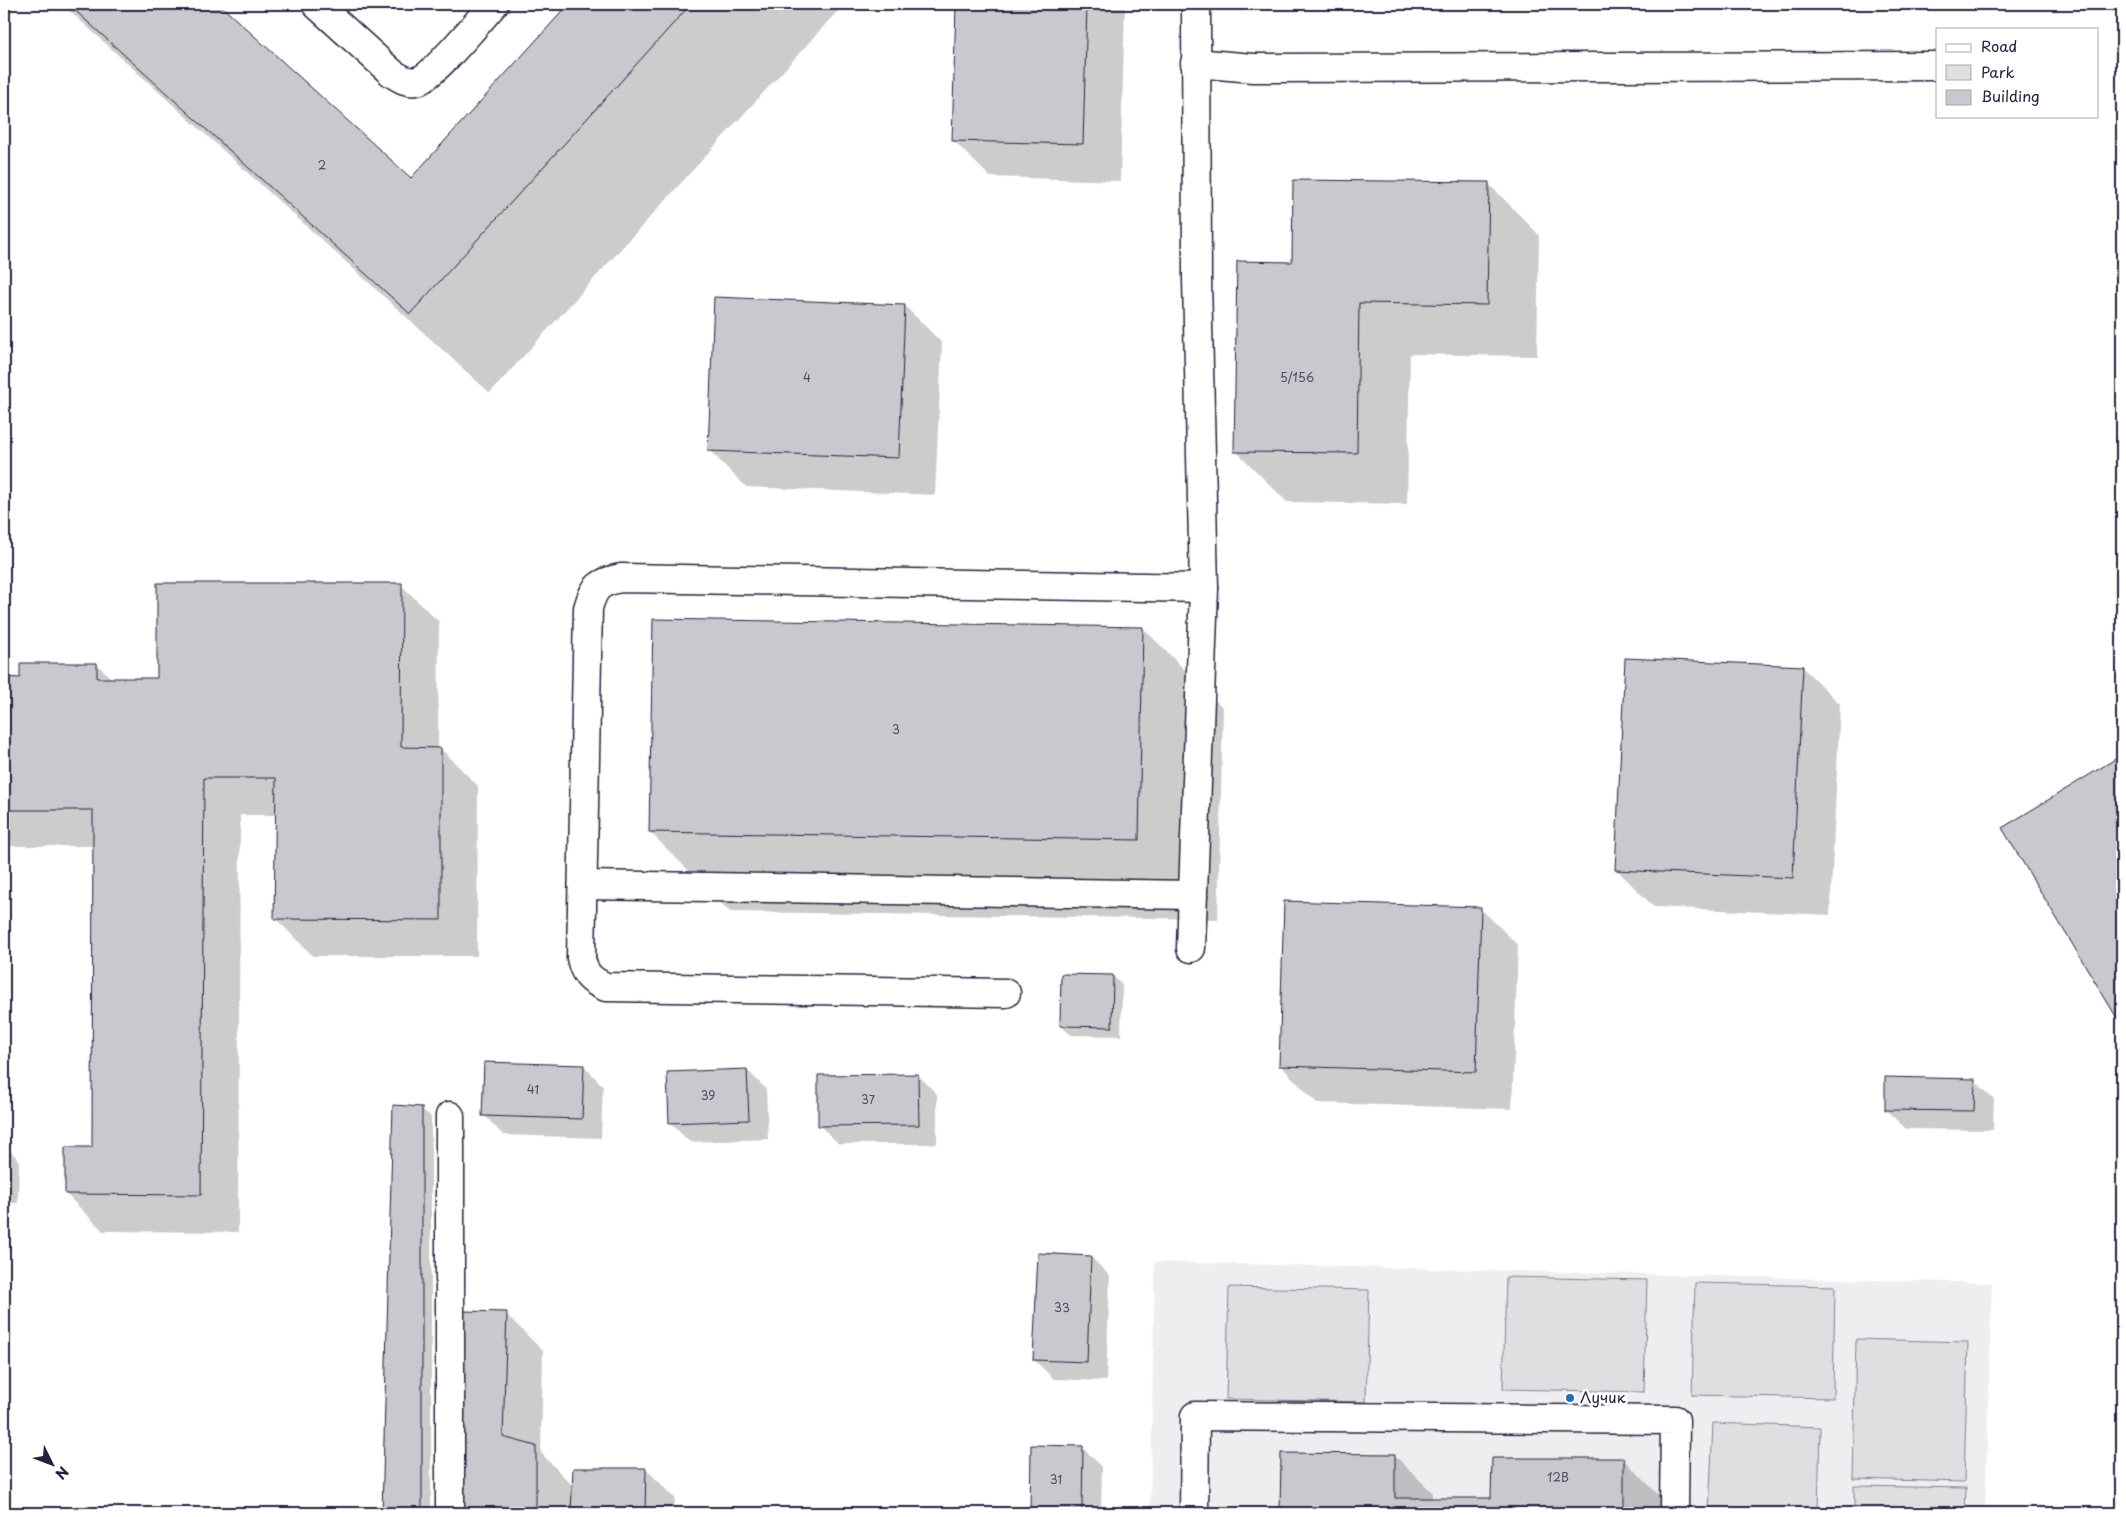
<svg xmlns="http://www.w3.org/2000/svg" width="2126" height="1517" font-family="'Playpen Sans',sans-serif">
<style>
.built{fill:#eeeef1}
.green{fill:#dfdfe2;stroke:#80808e}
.shadow{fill:#0003}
.building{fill:#c8c8cf;stroke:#22223b}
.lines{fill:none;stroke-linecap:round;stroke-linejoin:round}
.minor-casing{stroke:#22223b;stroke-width:31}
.minor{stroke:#fff;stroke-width:28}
.poi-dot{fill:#1f6fb2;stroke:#fff;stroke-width:2}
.labels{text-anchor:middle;stroke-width:5;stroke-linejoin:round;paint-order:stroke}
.number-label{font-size:12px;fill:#4c4c60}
.poi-label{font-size:15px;fill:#22223b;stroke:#fff;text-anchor:start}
</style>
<rect width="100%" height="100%" fill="#fff"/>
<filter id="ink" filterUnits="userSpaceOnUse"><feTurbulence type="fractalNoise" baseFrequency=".02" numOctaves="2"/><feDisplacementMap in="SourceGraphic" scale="10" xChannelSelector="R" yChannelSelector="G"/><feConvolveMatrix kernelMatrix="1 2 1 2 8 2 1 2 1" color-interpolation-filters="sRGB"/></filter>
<g filter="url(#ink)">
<!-- built -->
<path class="built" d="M 1155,1262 L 1992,1283 L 1985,1513 L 1150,1513 Z"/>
<!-- green -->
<g class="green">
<path d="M 1506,1277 L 1647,1280 L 1644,1392 L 1503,1389 Z"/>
<path d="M 1695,1283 L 1835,1286 L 1833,1398 L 1692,1395 Z"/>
<path d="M 1229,1287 L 1369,1290 L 1366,1402 L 1226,1399 Z"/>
<path d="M 1856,1339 L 1968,1342 L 1964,1482 L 1853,1479 Z"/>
<path d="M 1713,1423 L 1820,1427 L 1818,1513 L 1709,1513 Z"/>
<path d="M 1854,1486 L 1966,1488 L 1965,1513 L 1854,1513 Z"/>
</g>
<!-- shadow -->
<g class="shadow">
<path d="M 62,4 L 218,4 L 412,180 L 571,4 L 844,4 L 490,393 Z"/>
<path d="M 957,4 L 1125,4 L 1120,181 L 990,177 L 953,140 Z"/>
<path d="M 1488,183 L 1539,235 L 1537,356 L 1410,354 L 1407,504 L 1287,502 L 1236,451 L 1293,263 Z"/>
<path d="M 905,306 L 942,343 L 935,495 L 746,487 L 709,450 Z"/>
<path d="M 401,585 L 439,622 L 438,749 L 441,749 L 478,786 L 477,956 L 313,956 L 276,919 L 276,815 L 240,815 L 238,1232 L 103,1231 L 66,1194 L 93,1148 L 94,846 L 4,846 L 4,679 L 21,679 L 97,664 L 112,679 L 158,679 Z"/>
<path d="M 1143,628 L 1223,708 L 1218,919 L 730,912 L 650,832 Z"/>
<path d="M 1802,667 L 1840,704 L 1830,915 L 1654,907 L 1617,870 Z"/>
<path d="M 2122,756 L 2122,1021 L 2004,828 Z"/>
<path d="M 1480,908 L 1518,945 L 1512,1109 L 1317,1103 L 1280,1065 Z"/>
<path d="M 1113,976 L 1122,985 L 1121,1036 L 1071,1035 L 1061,1026 Z"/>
<path d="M 584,1066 L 603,1086 L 601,1138 L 503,1135 L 484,1115 Z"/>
<path d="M 747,1070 L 766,1089 L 768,1139 L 690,1142 L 670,1123 Z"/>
<path d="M 918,1075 L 937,1094 L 937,1144 L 839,1144 L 819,1125 Z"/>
<path d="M 1974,1080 L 1994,1099 L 1993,1130 L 1906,1129 L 1886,1110 Z"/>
<path d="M 421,1108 L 431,1117 L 431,1513 L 383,1513 L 389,1266 Z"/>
<path d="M 4,1145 L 19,1160 L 18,1203 L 4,1203 Z"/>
<path d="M 1091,1257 L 1110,1276 L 1106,1381 L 1054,1379 L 1034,1360 Z"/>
<path d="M 506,1314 L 543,1351 L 541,1453 L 573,1486 L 646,1469 L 675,1498 L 674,1513 L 463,1513 Z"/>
<path d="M 1032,1447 L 1082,1447 L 1102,1467 L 1101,1513 L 1031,1513 Z"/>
<path d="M 1282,1454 L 1394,1455 L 1432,1492 L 1432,1499 L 1493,1499 L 1624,1460 L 1661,1497 L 1661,1513 L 1282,1513 Z"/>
</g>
<!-- building -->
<g class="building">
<path d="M 68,4 L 219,4 L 411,178 L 569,4 L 691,4 L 410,314 Z"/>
<path d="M 956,4 L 1087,4 L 1083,144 L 952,141 Z"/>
<path d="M 1293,180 L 1489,182 L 1487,305 L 1359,303 L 1357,453 L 1234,452 L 1237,261 L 1292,262 Z"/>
<path d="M 714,297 L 905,305 L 899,458 L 708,451 Z"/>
<path d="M 157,583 L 402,583 L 401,747 L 441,748 L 441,920 L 274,919 L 276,778 L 204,778 L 201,1195 L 65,1194 L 65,1147 L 92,1147 L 93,810 L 4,810 L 4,677 L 20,678 L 20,663 L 97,663 L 97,678 L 157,678 Z"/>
<path d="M 653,619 L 1143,627 L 1139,840 L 649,832 Z"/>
<path d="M 1625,658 L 1803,666 L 1793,878 L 1615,870 Z"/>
<path d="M 2122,755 L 2122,1015 L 2117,1018 L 2002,828 Z"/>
<path d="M 1284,901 L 1481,907 L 1476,1072 L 1279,1066 Z"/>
<path d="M 1061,974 L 1113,975 L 1112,1027 L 1060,1026 Z"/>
<path d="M 484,1062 L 584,1065 L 582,1119 L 482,1116 Z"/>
<path d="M 747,1069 L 749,1120 L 669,1123 L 667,1072 Z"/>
<path d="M 918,1074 L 919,1125 L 818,1126 L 818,1075 Z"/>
<path d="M 1885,1077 L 1975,1079 L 1974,1111 L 1885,1110 Z"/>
<path d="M 393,1105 L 422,1107 L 422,1513 L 382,1513 Z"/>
<path d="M 1038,1253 L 1091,1256 L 1087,1362 L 1033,1360 Z"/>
<path d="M 462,1311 L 507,1312 L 503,1437 L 536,1446 L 536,1513 L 462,1513 Z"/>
<path d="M 1031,1445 L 1083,1446 L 1082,1513 L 1030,1513 Z"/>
<path d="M 1281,1453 L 1395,1454 L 1395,1498 L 1491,1498 L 1492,1458 L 1624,1458 L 1624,1513 L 1280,1513 Z"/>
<path d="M 573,1468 L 646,1468 L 645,1513 L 571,1513 Z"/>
</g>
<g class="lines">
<!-- minor casing -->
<g class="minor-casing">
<g id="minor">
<path d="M 316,4 L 392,73 C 400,78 407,83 417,81 C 432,78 481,18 494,4"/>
<path d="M 1195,63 L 1253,68 L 1937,66"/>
<path d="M 583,885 L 1193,895"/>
<path d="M 1191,948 L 1204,588 L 1197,279 L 1196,4"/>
<path d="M 1006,993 L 606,987 C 591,981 584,974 581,958 L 588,608 C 594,587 599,582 621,578 L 1204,588"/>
<path d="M 450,1513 L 450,1116"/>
<path d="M 1194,1513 L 1195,1416 L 1675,1420 L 1674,1513"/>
</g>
</g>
<!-- minor -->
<use href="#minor" class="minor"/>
</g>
</g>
<!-- markers -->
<circle class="poi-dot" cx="1570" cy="1398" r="5"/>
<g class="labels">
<!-- number labels -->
<g class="number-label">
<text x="322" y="170">2</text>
<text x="807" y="382">4</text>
<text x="1297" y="382">5/156</text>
<text x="896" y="734">3</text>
<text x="533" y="1094">41</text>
<text x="708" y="1100">39</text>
<text x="868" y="1104">37</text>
<text x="1062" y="1312">33</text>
<text x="1558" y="1482">12В</text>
<text x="1056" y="1484">31</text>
</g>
<!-- poi labels -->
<g class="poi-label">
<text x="1580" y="1403">Лучик</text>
</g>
</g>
<!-- margin -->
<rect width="2126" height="1517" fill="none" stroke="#fff" stroke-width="20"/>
<rect x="10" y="10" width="2106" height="1497" fill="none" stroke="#22223b" stroke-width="2" filter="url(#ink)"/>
<!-- legend -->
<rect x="1936" y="28" width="162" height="90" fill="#ffffff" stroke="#a7a7b1"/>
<rect x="1946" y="44" width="25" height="8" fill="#ffffff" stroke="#a7a7b1"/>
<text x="1981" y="52" font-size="15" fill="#22223b">Road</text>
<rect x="1946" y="65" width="25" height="15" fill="#dfdfe2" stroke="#a7a7b1"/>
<text x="1981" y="78" font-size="15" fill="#22223b">Park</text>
<rect x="1946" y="90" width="25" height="15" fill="#c8c8cf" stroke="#a7a7b1"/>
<text x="1981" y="102" font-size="15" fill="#22223b">Building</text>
<!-- north arrow -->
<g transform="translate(52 1464) rotate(132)" stroke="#ffffff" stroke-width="4" paint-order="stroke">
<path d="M0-4L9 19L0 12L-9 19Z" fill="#22223b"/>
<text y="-8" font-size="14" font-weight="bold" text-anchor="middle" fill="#22223b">N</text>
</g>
</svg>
